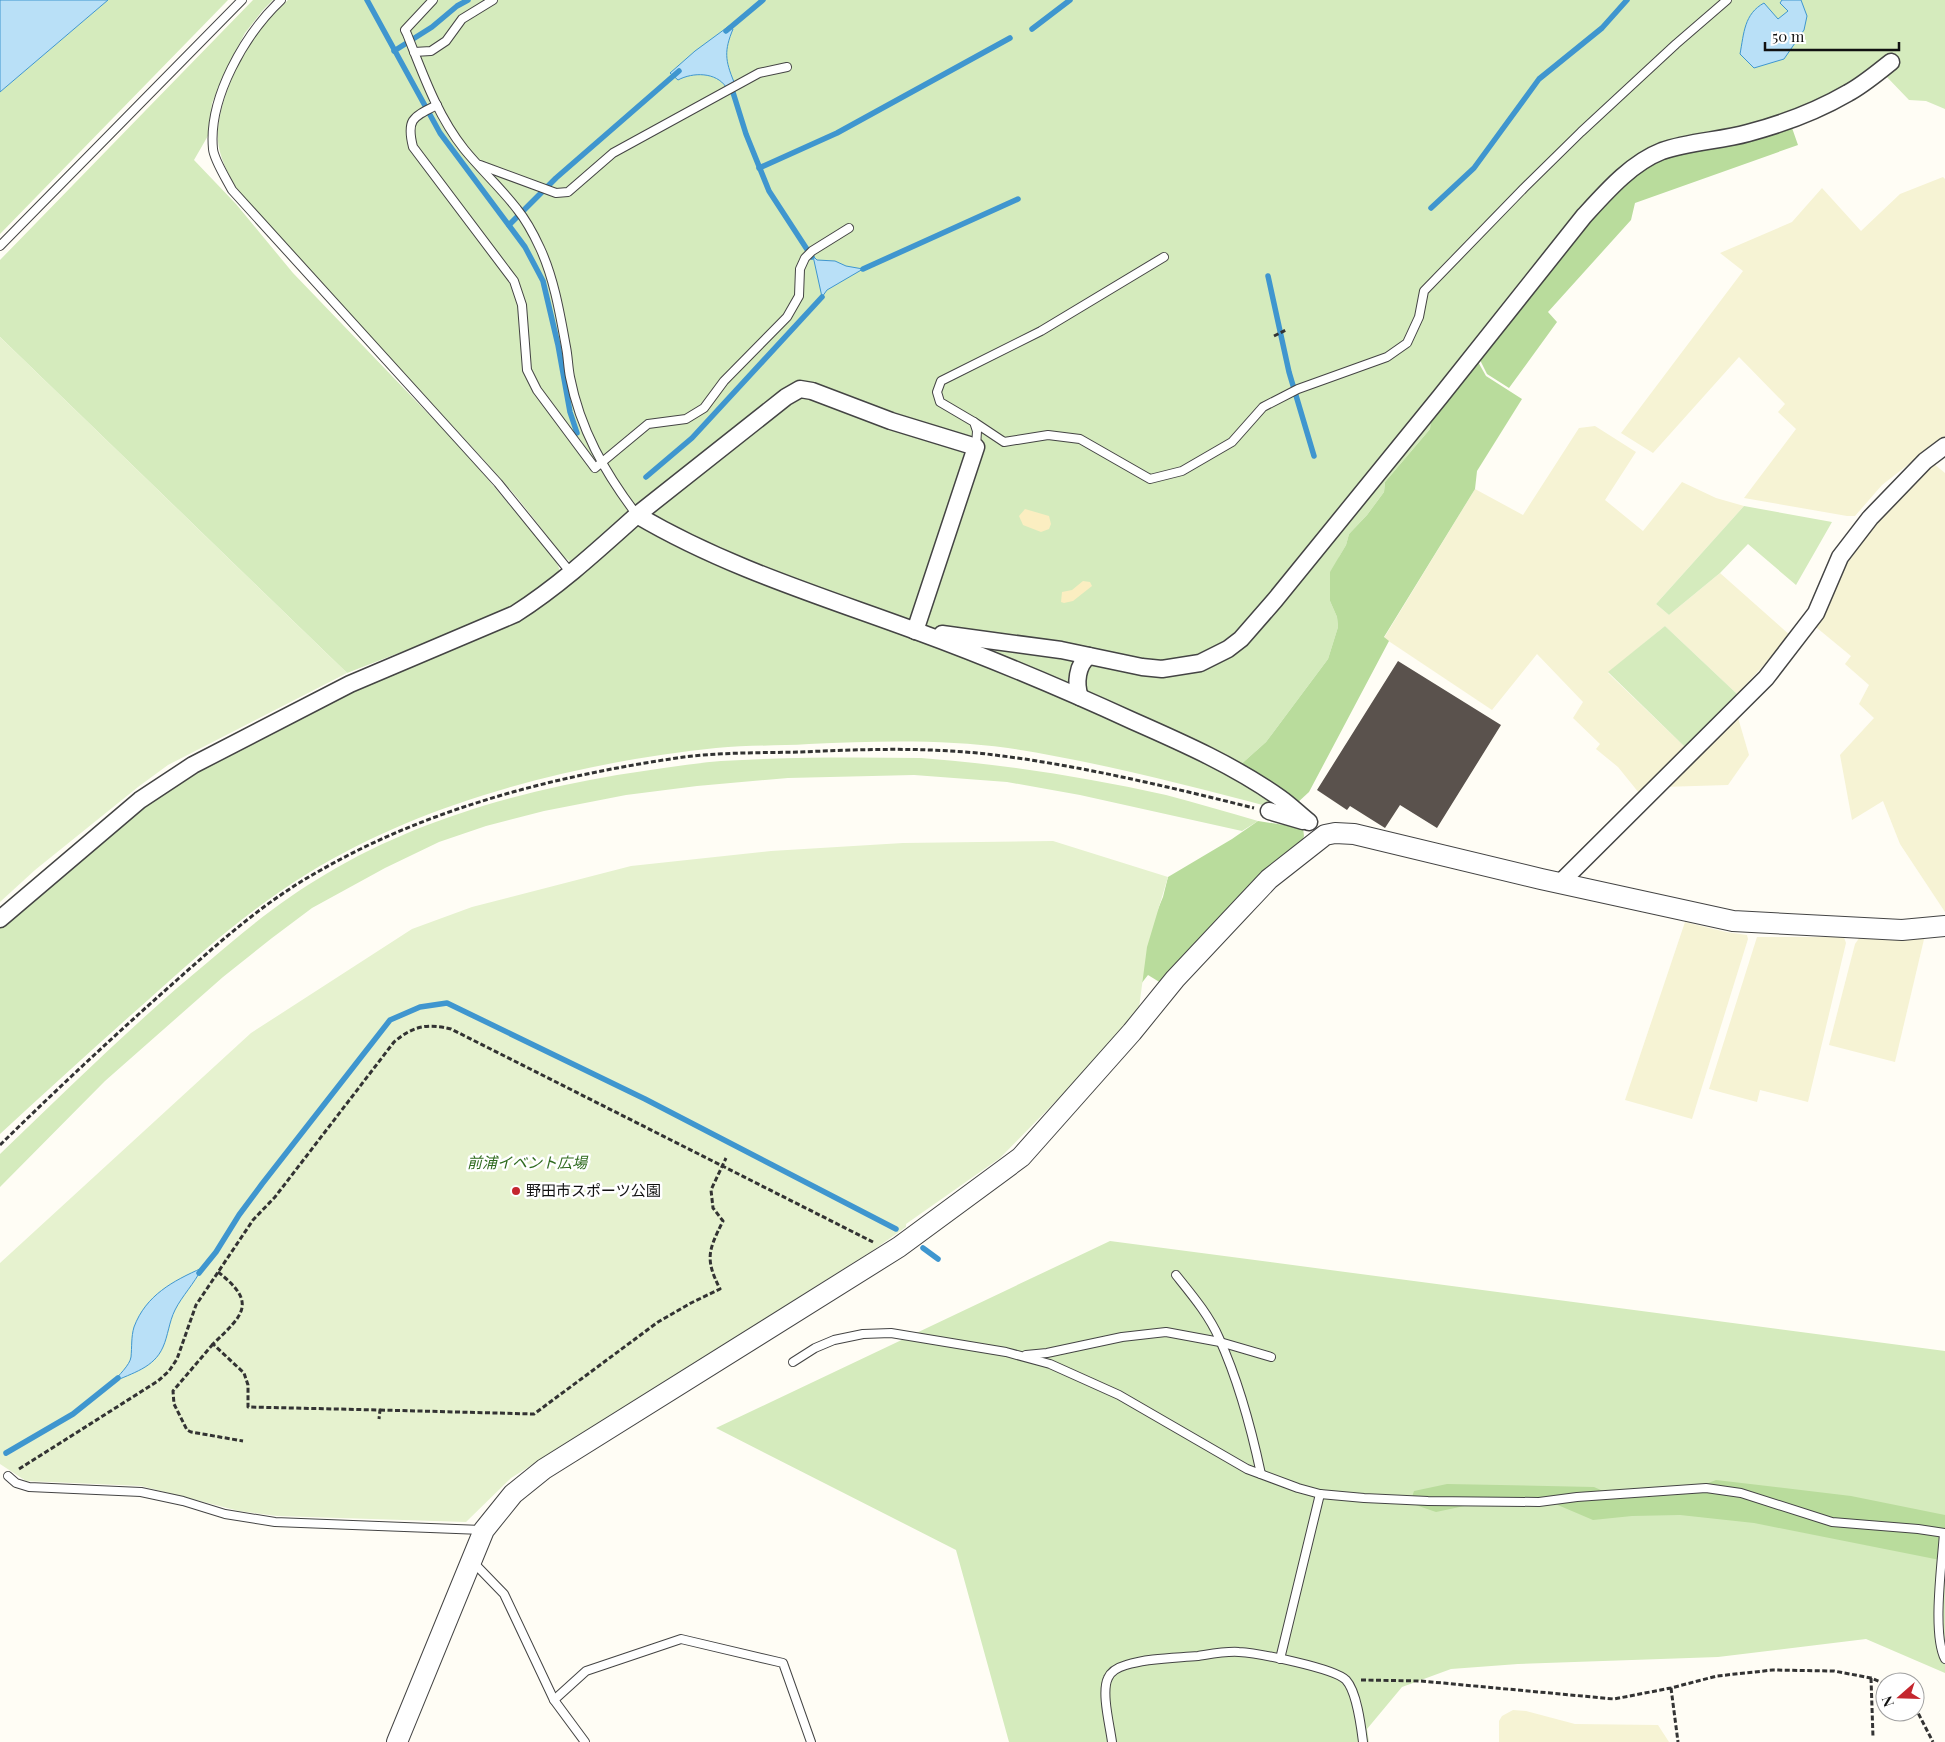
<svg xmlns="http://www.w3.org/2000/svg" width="1945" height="1742" font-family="'Playfair Display','Noto Sans JP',serif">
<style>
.farmland{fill:#f6f3d4}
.green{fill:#d5ebbd}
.forest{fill:#b9dc9c}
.sand{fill:#fbeec1}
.pitch{fill:#e6f2cf}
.water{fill:#b9e0f7;stroke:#3f96cf}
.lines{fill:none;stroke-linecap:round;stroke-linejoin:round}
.stream{stroke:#3f96cf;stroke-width:5.5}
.building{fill:#5a524d}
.service-casing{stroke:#444;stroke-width:10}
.minor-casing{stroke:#444;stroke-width:19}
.tertiary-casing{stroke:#444;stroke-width:22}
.path{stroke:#333;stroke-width:3;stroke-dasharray:5 2.5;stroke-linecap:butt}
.service{stroke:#fff;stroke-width:8}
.minor{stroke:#fff;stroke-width:16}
.tertiary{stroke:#fff;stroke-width:20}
.poi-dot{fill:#c4262e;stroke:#fff;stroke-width:2}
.labels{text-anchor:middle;stroke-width:5;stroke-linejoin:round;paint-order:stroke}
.park-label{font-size:15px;font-style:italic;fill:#2f6b1f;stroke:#fff}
.poi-label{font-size:15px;fill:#111;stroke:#fff;text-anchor:start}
</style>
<rect width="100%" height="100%" fill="#fffdf5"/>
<!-- farmland -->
<g class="farmland">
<path d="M 1943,177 L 1945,179 L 1945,436 L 1882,485 L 1855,516 L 1847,516 L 1744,498 L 1796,429 L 1778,412 L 1785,404 L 1739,357 L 1653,453 L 1621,433 L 1743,271 L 1720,253 L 1792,222 L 1822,188 L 1861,231 L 1900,194 Z"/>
<path d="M 1595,426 L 1636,452 L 1605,500 L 1643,531 L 1682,482 L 1716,498 L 1744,506 L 1656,604 L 1669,615 L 1720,573 L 1791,636 L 1737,694 L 1665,626 L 1608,673 L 1686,748 L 1642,793 L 1639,793 L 1618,767 L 1596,749 L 1600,744 L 1573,718 L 1583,702 L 1537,654 L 1492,710 L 1384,638 L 1475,489 L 1523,515 L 1579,428 Z"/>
<path d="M 1934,464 L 1945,473 L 1945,912 L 1900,844 L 1883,801 L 1852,820 L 1840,755 L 1874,718 L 1859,704 L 1869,685 L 1845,664 L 1851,656 L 1811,623 L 1844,565 L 1890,492 Z"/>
<path d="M 1736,711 L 1749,755 L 1728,785 L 1662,787 Z"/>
<path d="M 1685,922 L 1726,932 L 1747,935 L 1748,939 L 1692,1119 L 1625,1100 Z"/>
<path d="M 1925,935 L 1895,1062 L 1829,1045 L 1855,944 L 1860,937 Z"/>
<path d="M 1757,937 L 1844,937 L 1846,943 L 1808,1102 L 1760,1090 L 1757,1102 L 1709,1089 Z"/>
<path d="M 1513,1710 L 1526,1711 L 1575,1724 L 1658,1725 L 1669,1742 L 1499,1742 L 1499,1721 L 1502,1716 Z"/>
</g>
<!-- green -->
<g class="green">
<path d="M 108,0 L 228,0 L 0,234 L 0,92 Z"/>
<path d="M 253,0 L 273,0 L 263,10 L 245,33 L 231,60 L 212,103 L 209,134 L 194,160 L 236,204 L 293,273 L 465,452 L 555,559 L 559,568 L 560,573 L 505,612 L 347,673 L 0,337 L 0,260 Z"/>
<path d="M 288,0 L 1945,0 L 1945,109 L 1926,101 L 1909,100 L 1884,74 L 1746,129 L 1660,146 L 1238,634 L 1208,654 L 1153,663 L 927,630 L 923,622 L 983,444 L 891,417 L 801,384 L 573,564 L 563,556 C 542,530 522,502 499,477 C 479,454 458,432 438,410 C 411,380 383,351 355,322 C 316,282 223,197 218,141 C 215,107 242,49 264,24 C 272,15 280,8 288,0 Z"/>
<path d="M 800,394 L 967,449 L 911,626 L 787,580 L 651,519 L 649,511 Z"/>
<path d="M 1431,418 L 1430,429 L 1385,482 L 1384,492 L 1367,515 L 1349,534 L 1346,545 L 1339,557 L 1330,601 L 1337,617 L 1338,627 L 1328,659 L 1266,742 L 1238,767 L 1086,694 L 1084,674 L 1089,663 L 1215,664 Z"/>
<path d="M 1744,506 L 1832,522 L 1796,585 L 1748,544 L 1720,573 L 1669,615 L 1656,604 Z"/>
<path d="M 638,524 L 1003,669 L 1214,765 L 1293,813 C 1198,788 1105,763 1008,748 C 942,739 875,741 809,744 C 778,746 747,745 716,748 C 581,762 427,800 310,872 C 251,908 199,954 148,1000 C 98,1044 49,1089 0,1134 L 0,923 L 161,790 L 354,687 L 484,636 Z"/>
<path d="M 1665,626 L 1737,694 L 1686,748 L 1608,672 Z"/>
<path d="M 966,645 L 1076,658 L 1070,686 Z"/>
<path d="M 921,758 C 1003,764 1085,777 1166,795 C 1197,803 1227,812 1258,821 L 1242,831 L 1080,795 L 1007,782 L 914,775 L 788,778 L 697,786 L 626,795 L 544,811 L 486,826 L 439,842 L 385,868 L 312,908 L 272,938 L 223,977 L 105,1081 L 0,1187 L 0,1154 C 68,1089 135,1022 208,962 C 245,930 283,899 326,874 C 414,821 517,792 617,775 C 652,770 686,764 721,761 C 788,757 855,757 921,758 Z"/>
<path d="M 1110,1241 L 1945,1351 L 1945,1673 L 1866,1639 L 1718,1657 L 1518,1664 L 1451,1669 L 1402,1687 L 1367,1729 L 1369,1742 L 1009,1742 L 956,1550 L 716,1428 Z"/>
</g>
<!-- forest -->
<g class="forest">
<path d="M 1791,125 L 1798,145 L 1635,203 L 1631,220 L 1548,312 L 1557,322 L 1509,388 L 1487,374 L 1479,358 L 1597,209 L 1638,172 L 1663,157 Z"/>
<path d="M 1477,360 L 1486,376 L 1522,399 L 1477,471 L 1475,489 L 1384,637 L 1389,641 L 1309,792 L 1296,804 L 1238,767 L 1266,742 L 1328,659 L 1338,627 L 1337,617 L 1330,601 L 1330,572 L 1346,545 L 1349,534 L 1367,515 L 1384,492 L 1385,482 L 1430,429 L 1431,418 Z"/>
<path d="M 1258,821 L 1303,828 L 1304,836 L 1302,842 L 1161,983 L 1148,975 L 1111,1022 L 1163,897 L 1168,877 L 1232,839 Z"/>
<path d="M 1716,1480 L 1851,1496 L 1945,1515 L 1945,1561 L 1754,1523 L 1680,1515 L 1632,1516 L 1593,1520 L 1546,1500 L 1488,1501 L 1436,1512 L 1410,1503 L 1414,1491 L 1447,1484 L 1594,1487 L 1619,1498 L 1678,1495 Z"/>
</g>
<!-- sand -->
<g class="sand">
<path d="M 1025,509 L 1049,516 L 1051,524 L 1049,529 L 1041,532 L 1023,525 L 1019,516 Z"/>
<path d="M 1083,581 L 1090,582 L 1092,586 L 1073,601 L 1064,603 L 1061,602 L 1062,592 L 1072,590 Z"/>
</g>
<!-- pitch -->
<g class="pitch">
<path d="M 0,337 L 347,673 L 168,765 L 138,787 L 35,870 L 0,902 Z"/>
<path d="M 1053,841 L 1168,877 L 1147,947 L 1139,1008 L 1110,1046 L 1000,1158 L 906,1224 L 906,1227 L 872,1251 L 511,1478 L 466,1522 L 277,1516 L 239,1511 L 141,1486 L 26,1481 L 0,1464 L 0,1263 L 251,1033 L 412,929 L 472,907 L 631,866 L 771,851 L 903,843 Z"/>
</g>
<!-- water -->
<g class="water">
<path d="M 0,0 L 108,0 L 0,92 Z"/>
<path d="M 1782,0 L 1801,0 L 1807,16 L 1804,30 L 1784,59 L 1754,68 L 1740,54 C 1744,33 1744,14 1764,3 L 1778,19 L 1788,11 L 1780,3 Z"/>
<path d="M 729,26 L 733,29 C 724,51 725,60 734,82 L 726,87 C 716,72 693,72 678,80 L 670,73 L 695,51 Z"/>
<path d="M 813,256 L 817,260 L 835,261 L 846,266 L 863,269 L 827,290 L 822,297 Z"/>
<path d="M 202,1268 C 194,1284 182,1296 175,1310 C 169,1322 168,1336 163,1347 C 154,1368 132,1373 113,1382 C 118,1376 130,1365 131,1357 C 132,1347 131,1337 134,1327 C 146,1295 173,1281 202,1268 Z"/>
</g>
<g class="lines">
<!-- stream -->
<g class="stream">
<path d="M 367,0 L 440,133 L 525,247 L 543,281 L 558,345 L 570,412 L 577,433"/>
<path d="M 1032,29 L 1070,0"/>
<path d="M 726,31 L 763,0"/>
<path d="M 394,51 L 432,27 L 457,6 L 468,0"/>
<path d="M 731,86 L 746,134 L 769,191 L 812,257"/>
<path d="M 759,168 L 837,133 L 1010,38"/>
<path d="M 1431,208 L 1474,168 L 1539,79 L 1602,28 L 1627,0"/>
<path d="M 509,225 L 556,178 L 679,71"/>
<path d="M 863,269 L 1018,199"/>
<path d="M 1268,276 L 1289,372 L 1314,456"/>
<path d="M 646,477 L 692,438 L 822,297"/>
<path d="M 923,1248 L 938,1259"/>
<path d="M 199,1273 L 216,1252 L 239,1215 L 262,1184 L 390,1020 L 420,1007 L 447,1003 L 645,1099 L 896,1229"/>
<path d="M 6,1453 L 73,1414 L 118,1378"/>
</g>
</g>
<!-- building -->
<path class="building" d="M 1398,661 L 1501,725 L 1437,828 L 1400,805 L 1385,828 L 1350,806 L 1347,810 L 1317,790 Z"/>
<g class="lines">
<!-- service casing -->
<g class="service-casing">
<g id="service">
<path d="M 281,0 C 245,34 208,98 213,149 C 214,160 227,180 232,190 L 498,483 L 571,573"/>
<path d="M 433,0 L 405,30 L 407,34 C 423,74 437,115 464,149 C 481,170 501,188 517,209 C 526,220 534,235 540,248 C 554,278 560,314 566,347 C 568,357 568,367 570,377 C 580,429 605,473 637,515"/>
<path d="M 414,52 L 431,51 L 446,41 L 462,19 L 493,0"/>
<path d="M 437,105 C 413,117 406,119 413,147 L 514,281 L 522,305 L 527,370 L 537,390 L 595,468 L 648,424 L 686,419 L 704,408 L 724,381 L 787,317 L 799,296 L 800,269 L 805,258 L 812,251 L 849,228"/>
<path d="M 480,165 L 556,193 L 568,192 L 613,153 L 759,73 L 787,67"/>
<path d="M 0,246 L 242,0"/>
<path d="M 974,422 L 1004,442 L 1048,435 L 1080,439 L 1150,479 L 1182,471 L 1232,442 L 1263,407 L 1298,389 L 1387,357 L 1407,343 L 1419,317 L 1424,291 L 1524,188 L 1581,132 L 1676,44 L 1727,0"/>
<path d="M 976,447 L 977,431 L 974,422 L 940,402 L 937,392 L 941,381 L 1041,331 L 1164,257"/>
<path d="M 1176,1275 C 1192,1295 1209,1315 1219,1338 C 1239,1382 1251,1427 1261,1474"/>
<path d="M 1026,1355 L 1047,1353 L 1122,1337 L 1166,1332 L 1220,1342 L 1271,1357"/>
<path d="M 793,1362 L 815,1348 L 834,1340 L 863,1334 L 891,1333 L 1006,1352 L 1050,1364 L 1119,1395 L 1247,1469 L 1298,1488 L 1320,1494 L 1364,1498 L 1428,1501 L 1539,1502 L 1577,1497 L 1706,1488 L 1741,1493 L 1832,1522 L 1918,1529 L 1945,1533"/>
<path d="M 8,1476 L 16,1483 L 29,1487 L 141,1492 L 183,1501 L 225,1514 L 275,1522 L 482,1530"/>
<path d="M 1944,1533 C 1942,1563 1932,1634 1945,1659"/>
<path d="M 472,1561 L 504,1594 L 554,1700 L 585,1742"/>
<path d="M 1280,1659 L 1320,1494"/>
<path d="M 554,1700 L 586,1671 L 681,1639 L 783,1663 L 811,1742"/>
<path d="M 1112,1742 C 1110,1726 1101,1692 1108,1678 C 1111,1671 1119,1667 1126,1665 C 1148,1658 1175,1658 1198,1656 C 1211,1654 1226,1651 1239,1652 C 1258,1653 1334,1668 1346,1680 C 1357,1692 1361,1726 1363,1742"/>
</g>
</g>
<!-- minor casing -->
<g class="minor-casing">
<g id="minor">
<path d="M 637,515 L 786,397 L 800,389 L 812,391 L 891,421 L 976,447 L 915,631"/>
<path d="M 942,634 L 1061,650 L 1142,667 L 1162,669 L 1200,663 L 1228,649 L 1241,639 L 1275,600 L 1440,397 L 1584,216 C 1606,192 1631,163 1662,151 C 1690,141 1720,141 1748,133 C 1782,124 1817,111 1848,93 C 1863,85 1877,73 1891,62"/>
<path d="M 1080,697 C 1075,684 1077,664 1089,656"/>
<path d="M 1269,811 L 1303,821"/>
<path d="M 1560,883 L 1766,678 L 1816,613 L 1840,557 L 1870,518 L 1925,461 L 1945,446"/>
<path d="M 0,919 L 140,800 L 193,765 L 350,684 L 515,614 C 559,586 598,550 637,515 C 725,567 821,596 916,631 C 990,658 1061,688 1133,721 C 1183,743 1235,766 1280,798 C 1290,805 1299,814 1309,822"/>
</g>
</g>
<!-- tertiary casing -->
<g class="tertiary-casing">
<path id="tertiary" d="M 397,1742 L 484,1530 L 513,1494 L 544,1469 L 899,1247 L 1021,1157 L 1132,1032 L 1175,979 L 1237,913 L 1269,879 L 1325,835 L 1335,833 L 1354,834 L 1541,879 L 1733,921 L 1902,930 L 1945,926"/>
</g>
<!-- path -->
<g class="path">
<path d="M 1274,336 L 1286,330"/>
<path d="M 0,1145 C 58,1088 117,1033 178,979 C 223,939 268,899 321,870 C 429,808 555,776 677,758 C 717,752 761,753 801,752 C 866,749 931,747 995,755 C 1083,766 1169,787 1254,808"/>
<path d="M 218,1272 C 258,1303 243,1315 213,1344 L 244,1373 L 248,1385 L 248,1407 L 380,1410 L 379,1419"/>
<path d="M 213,1344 L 173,1391 L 174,1404 L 187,1430 L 191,1432 L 243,1441"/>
<path d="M 380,1410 L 534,1414 L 658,1322 L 691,1303 L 720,1289 C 705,1259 708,1251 723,1221 L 713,1208 L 711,1190 L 726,1158"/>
<path d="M 19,1469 L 158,1381 L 169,1371 L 177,1359 L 196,1305 L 253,1220 L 275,1197 L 394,1042 C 413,1026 427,1023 451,1029 L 873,1242"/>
<path d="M 1871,1678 L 1873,1737"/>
<path d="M 1361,1680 L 1421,1681 L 1614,1699 L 1671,1688 L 1717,1676 L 1773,1670 L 1834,1671 L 1871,1678 L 1885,1684"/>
<path d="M 1671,1688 L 1678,1742"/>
<path d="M 1915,1707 L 1933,1742"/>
</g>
<!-- service -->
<use href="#service" class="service"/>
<!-- minor -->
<use href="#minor" class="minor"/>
<!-- tertiary -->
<use href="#tertiary" class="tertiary"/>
</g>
<!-- markers -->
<circle class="poi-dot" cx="516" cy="1191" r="5"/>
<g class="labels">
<!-- park labels -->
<g class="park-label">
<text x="527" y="1168">前浦イベント広場</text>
</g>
<!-- poi labels -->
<g class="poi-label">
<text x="526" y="1196">野田市スポーツ公園</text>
</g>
</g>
<!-- north arrow -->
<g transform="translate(1900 1697) rotate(250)"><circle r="24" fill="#ffffff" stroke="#a0a0a0"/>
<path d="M0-4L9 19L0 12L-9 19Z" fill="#c4262e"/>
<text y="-8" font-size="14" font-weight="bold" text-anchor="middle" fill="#111111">N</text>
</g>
<!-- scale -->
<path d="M1765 42v8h134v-8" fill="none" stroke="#111111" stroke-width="2.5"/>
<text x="1772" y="42" font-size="15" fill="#111111" stroke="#ffffff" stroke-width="4" paint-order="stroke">50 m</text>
</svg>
